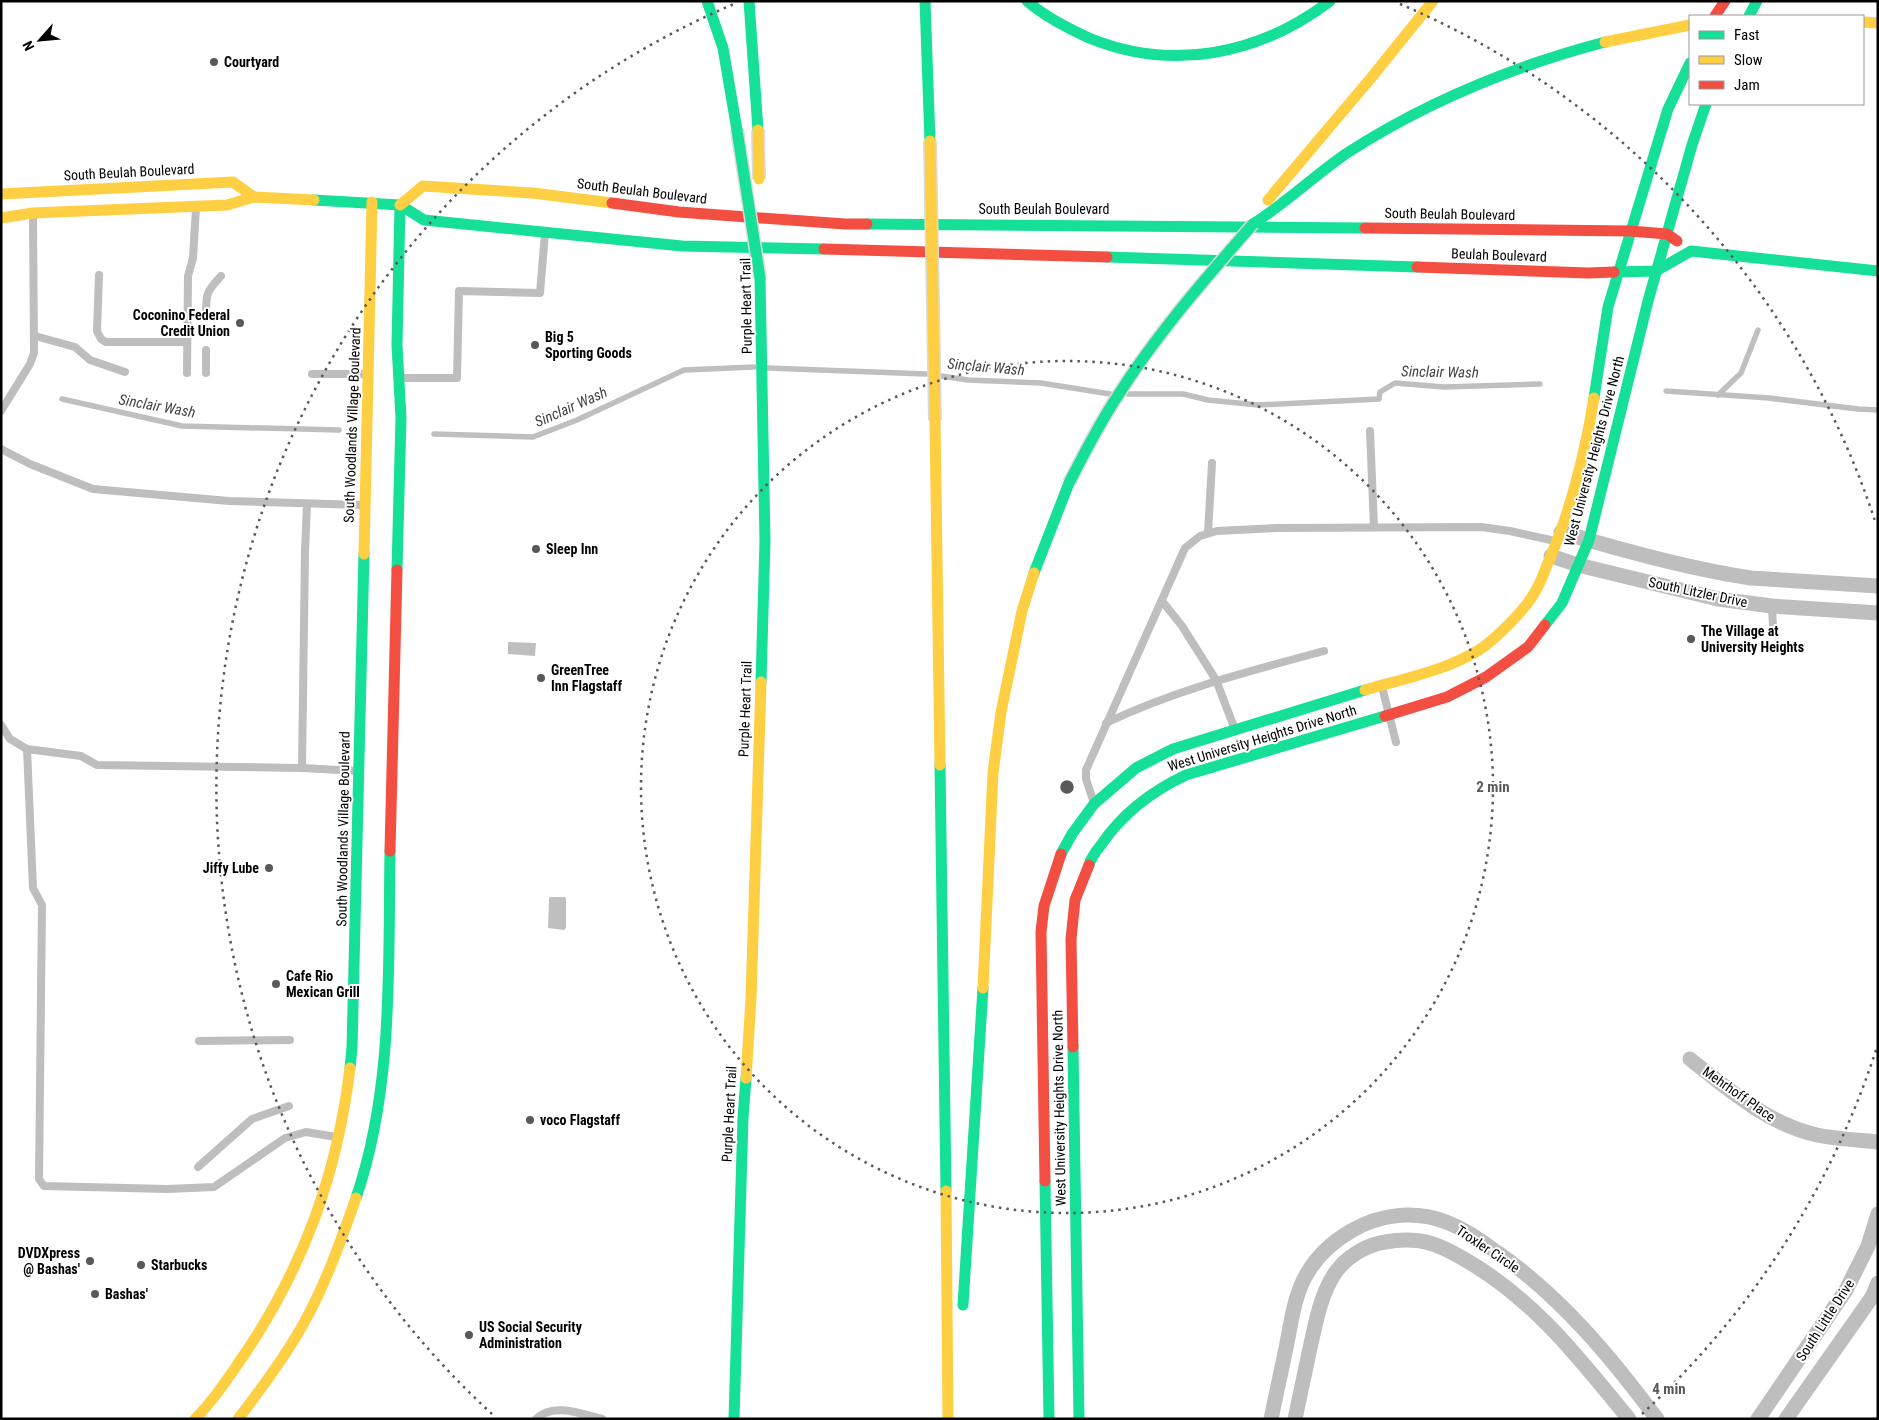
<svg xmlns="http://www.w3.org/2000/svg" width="1879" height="1420" font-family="'Roboto Condensed',sans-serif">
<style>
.water{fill:#bfbfbf}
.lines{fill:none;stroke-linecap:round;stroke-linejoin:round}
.stream{stroke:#bfbfbf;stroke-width:5.5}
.lane{stroke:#bebebe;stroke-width:8}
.street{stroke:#bebebe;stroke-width:15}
.fast{stroke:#16e098;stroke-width:11}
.slow{stroke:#ffcf43;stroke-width:11}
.jam{stroke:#f24e42;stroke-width:11}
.fast-bridge-casing{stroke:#dbdbdb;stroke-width:14;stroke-linecap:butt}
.slow-bridge-casing{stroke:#dbdbdb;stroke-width:14;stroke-linecap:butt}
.fast-bridge{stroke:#16e098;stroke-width:11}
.slow-bridge{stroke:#ffcf43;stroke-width:11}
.ring{fill:none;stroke:#595959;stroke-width:2.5;stroke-dasharray:2.5 5}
.poi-dot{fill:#595959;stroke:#fff;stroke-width:2}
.labels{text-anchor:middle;stroke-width:4;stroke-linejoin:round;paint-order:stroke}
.poi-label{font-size:14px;font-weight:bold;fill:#000;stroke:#fff;text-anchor:start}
.street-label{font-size:14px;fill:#000;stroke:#fff}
.water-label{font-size:15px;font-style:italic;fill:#444;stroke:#fff}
.centre{fill:#595959;stroke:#fff;stroke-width:2.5}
.ring-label{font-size:15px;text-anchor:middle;font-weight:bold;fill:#595959;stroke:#fff;stroke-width:4;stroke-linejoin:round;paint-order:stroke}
</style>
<rect width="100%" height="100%" fill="#fff"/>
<!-- water -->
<g class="water">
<path d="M 508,642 L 536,643 L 535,656 L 508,654 Z"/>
<path d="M 550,897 L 565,897 L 566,899 L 566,928 L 564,930 L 548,928 L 549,899 Z"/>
</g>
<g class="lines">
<!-- stream -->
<g class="stream">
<path d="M 768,368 L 926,374"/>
<path d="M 941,376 L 968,380 L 1041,383 L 1110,394"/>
<path d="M 1666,391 L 1769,398 L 1858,409 L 1878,410"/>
<path d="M 1127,394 L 1183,394 L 1208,400 L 1258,405 L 1379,399 L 1380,392 L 1395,383 L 1444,387 L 1540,384"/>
<path d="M 1718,395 L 1741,373 L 1758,330"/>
<path d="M 62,399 L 182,426 L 339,430"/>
<path d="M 434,434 L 533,437 L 577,420 L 684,370 L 754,367"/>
</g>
<!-- lane -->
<g class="lane">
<path d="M 99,275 L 97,331 L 101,339 L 106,342 L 187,342"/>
<path d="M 206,315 C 206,294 206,292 221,276"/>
<path d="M 35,336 L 75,347 L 90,360 L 125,372"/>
<path d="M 206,350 L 206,373"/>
<path d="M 187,373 L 188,276 L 193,258 L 196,208"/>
<path d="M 312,374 L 367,374"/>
<path d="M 401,378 L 457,378 L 459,291 L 540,293 L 545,233"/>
<path d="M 1,411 L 30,364 L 34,353 L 33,215"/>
<path d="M 1370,431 L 1374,527"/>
<path d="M 1,449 L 30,464 L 93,489 L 229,501 L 363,505"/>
<path d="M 1208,533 L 1212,463"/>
<path d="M 1162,601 L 1182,626 L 1216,680 L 1234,727"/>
<path d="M 1772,606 L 1773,627"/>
<path d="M 1382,687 L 1396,742"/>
<path d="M 1106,723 C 1175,690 1250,671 1324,651"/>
<path d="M 1,725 L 10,739 L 27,749 L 81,756 L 97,765 L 302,768 L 357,771"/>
<path d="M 27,749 L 33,888 L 42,905 L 39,1179 L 44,1186 L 167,1189 L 214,1187 L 285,1138 L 306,1132 L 336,1137"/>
<path d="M 302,768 L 305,552 L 307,504"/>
<path d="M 1094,803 L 1086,779 L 1086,770 L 1185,548 L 1200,536 L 1217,531 L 1276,528 L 1481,527 L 1510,531 L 1555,541"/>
<path d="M 199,1041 L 290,1040"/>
<path d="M 198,1167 L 252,1119 L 289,1106"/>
<path d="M 536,1419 C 553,1402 582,1414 602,1419"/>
</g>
<!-- street -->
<g class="street">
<path d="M 1561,532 C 1621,550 1689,569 1751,578 L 1878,586"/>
<path d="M 1551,556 L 1578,565 L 1718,599 L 1772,606 L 1878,613"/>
<path d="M 1690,1059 C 1729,1090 1768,1124 1817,1135 C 1837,1139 1858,1140 1878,1142"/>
<path d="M 1271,1419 C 1276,1395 1281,1372 1286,1348 C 1291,1324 1294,1294 1308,1272 C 1318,1255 1334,1241 1351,1231 C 1380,1214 1414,1210 1446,1222 C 1465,1229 1481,1241 1498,1253 C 1561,1297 1611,1357 1657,1419"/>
<path d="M 1295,1419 C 1300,1395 1305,1372 1310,1348 C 1316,1322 1320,1296 1335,1273 C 1346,1257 1366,1245 1385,1242 C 1423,1235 1443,1246 1474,1265 C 1539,1305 1581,1361 1629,1419"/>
<path d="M 1758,1419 L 1846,1290 L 1868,1246 L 1878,1214"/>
<path d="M 1786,1419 L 1872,1297 L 1878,1283"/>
</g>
<!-- fast -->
<g class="fast">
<path d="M 707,1 L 723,48 L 737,130"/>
<path d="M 749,1 L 758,130"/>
<path d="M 925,1 L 930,141"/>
<path d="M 1027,1 C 1045,17 1067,28 1089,38 C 1172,72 1259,55 1330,1"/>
<path d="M 1749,16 L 1757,1"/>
<path d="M 314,200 L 400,205 L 424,220 L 682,246 L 824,249"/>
<path d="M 867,224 L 1365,228"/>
<path d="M 1253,224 C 1286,203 1315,175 1347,153 C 1426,102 1514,66 1605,42"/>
<path d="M 1107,257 L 1417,267"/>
<path d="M 1614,272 L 1656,271 L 1691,251 L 1878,271"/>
<path d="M 760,278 L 765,541 L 761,682"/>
<path d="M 1594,398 L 1608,307 L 1668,109 L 1690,63"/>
<path d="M 397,570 L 401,418 L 397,345 L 400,205"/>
<path d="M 1034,573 L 1069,483"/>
<path d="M 1545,625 L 1562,603 L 1589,540 L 1648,301 L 1692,145 L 1706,104"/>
<path d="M 940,765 L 946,1191"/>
<path d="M 1061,854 L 1072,834 L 1094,804 L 1136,768 L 1173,749 L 1365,690"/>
<path d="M 1089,865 C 1091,858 1096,851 1101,845 C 1122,814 1152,791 1186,775 L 1385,716"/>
<path d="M 1073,1047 L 1079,1419"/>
<path d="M 350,1068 L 352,1048 L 364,554"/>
<path d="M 1045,1181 L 1049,1419"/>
<path d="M 356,1198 C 394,1087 388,966 390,851"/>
<path d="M 963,1305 L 983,988"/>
<path d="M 734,1419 L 743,1118 L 746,1078"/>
</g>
<!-- slow -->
<g class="slow">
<path d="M 1863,22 L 1878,23"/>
<path d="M 1605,42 L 1690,25"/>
<path d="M 1,194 L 233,182 L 254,197"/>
<path d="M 1268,200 L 1371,78 L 1433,1"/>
<path d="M 400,205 L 423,186 L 533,193 L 612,203"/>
<path d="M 1,218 L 33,213 L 227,205 L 254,197 L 314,200"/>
<path d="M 935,420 L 940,765"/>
<path d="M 364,554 L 372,202"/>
<path d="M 1365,690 C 1402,679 1445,671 1479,650 C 1496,639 1527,608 1536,590 C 1542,580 1545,569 1550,558 C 1572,507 1585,453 1594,398"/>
<path d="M 983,988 L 993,773 L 1001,712 L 1022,611 L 1034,573"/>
<path d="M 746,1078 L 751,999 L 761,682"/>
<path d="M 946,1191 L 948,1419"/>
<path d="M 195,1419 C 214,1400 228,1378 244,1355 C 304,1266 337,1175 350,1068"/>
<path d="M 238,1419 C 262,1388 286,1356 305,1321 C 326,1283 341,1240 356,1198"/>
</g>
<!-- jam -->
<g class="jam">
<path d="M 1715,16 L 1725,1"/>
<path d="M 612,203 L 679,212 L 845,224 L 867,224"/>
<path d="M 1365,228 L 1630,231 L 1667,234 L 1677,241"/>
<path d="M 824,249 L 1107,257"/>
<path d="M 1417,267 L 1588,273 L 1614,272"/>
<path d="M 1385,716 L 1447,697 L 1486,677 L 1528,647 L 1545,625"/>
<path d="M 390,851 L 397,570"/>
<path d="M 1073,1047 L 1071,939 L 1075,900 L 1089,865"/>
<path d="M 1045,1181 L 1041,932 L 1044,906 L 1061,854"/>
</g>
<!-- fast-bridge casing -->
<g class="fast-bridge-casing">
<g id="fast-bridge">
<path d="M 737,130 L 760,278"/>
<path d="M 1069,483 C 1084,454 1099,424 1117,397 C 1156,335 1205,279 1253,224"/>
</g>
</g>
<!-- slow-bridge casing -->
<g class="slow-bridge-casing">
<g id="slow-bridge">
<path d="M 758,130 L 759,179"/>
<path d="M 930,141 L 935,420"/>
</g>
</g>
<!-- fast-bridge -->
<use href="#fast-bridge" class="fast-bridge"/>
<!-- slow-bridge -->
<use href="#slow-bridge" class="slow-bridge"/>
</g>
<!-- distance rings -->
<g class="ring">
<circle cx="1067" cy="787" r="426"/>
<path d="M1876 1050A851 851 0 0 1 1642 1414M492 1414A851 851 0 0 1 734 4M1400 4A851 851 0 0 1 1876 524"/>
</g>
<!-- markers -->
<g class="poi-dot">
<circle cx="214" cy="62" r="5"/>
<circle cx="240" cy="323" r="5"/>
<circle cx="535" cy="345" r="5"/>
<circle cx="536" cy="549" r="5"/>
<circle cx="1691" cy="639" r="5"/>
<circle cx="541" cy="678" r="5"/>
<circle cx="269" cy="868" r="5"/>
<circle cx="276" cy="984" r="5"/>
<circle cx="530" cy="1120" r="5"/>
<circle cx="90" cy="1261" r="5"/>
<circle cx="141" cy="1265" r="5"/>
<circle cx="95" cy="1294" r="5"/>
<circle cx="469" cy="1335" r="5"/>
</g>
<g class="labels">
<!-- poi labels -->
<g class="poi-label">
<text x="224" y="67">Courtyard</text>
<text x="230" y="320" text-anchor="end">Coconino Federal<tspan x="230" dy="16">Credit Union</tspan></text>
<text x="545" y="342">Big 5<tspan x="545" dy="16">Sporting Goods</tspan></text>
<text x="546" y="554">Sleep Inn</text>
<text x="1701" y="636">The Village at<tspan x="1701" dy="16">University Heights</tspan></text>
<text x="551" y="675">GreenTree<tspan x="551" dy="16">Inn Flagstaff</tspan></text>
<text x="259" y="873" text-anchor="end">Jiffy Lube</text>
<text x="286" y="981">Cafe Rio<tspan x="286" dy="16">Mexican Grill</tspan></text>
<text x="540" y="1125">voco Flagstaff</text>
<text x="80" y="1258" text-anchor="end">DVDXpress<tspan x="80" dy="16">@ Bashas'</tspan></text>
<text x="151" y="1270">Starbucks</text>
<text x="105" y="1299">Bashas'</text>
<text x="479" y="1332">US Social Security<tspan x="479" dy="16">Administration</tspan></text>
</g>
<!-- street labels -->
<g class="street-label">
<text transform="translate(129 172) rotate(-3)" y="5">South Beulah Boulevard</text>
<text transform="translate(642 191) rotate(7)" y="5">South Beulah Boulevard</text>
<text x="1044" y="214">South Beulah Boulevard</text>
<text transform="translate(1450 214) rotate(1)" y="5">South Beulah Boulevard</text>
<text transform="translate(1499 255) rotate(2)" y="5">Beulah Boulevard</text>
<text transform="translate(746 306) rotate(-91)" y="5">Purple Heart Trail</text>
<text transform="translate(352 425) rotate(-88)" y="5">South Woodlands Village Boulevard</text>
<text transform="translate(1594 451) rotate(-75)" y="5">West University Heights Drive North</text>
<text transform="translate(1698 592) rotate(12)" y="5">South Litzler Drive</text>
<text transform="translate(745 709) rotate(-88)" y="5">Purple Heart Trail</text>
<text transform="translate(1262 738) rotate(-17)" y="5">West University Heights Drive North</text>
<text transform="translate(343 829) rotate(-89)" y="5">South Woodlands Village Boulevard</text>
<text transform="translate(1739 1094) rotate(35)" y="5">Mehrhoff Place</text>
<text transform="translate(1059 1108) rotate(-91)" y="5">West University Heights Drive North</text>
<text transform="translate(729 1114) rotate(-87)" y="5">Purple Heart Trail</text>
<text transform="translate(1488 1249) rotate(34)" y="5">Troxler Circle</text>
<text transform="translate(1825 1320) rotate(-57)" y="5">South Little Drive</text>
</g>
<!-- water labels -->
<g class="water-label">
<text transform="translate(986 367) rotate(5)" y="5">Sinclair Wash</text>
<text transform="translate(1440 372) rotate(1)" y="5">Sinclair Wash</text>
<text transform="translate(157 406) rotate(10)" y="5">Sinclair Wash</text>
<text transform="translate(571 407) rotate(-24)" y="5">Sinclair Wash</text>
</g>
</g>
<circle cx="1067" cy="787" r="8" class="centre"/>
<g class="ring-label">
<text x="1493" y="792">2 min</text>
<text x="1669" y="1394">4 min</text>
</g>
<!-- border -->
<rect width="1879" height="1420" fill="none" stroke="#000000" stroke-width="5"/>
<!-- legend -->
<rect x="1689" y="15" width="175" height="90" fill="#ffffff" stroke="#999999"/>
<rect x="1699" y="31" width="25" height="8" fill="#16e098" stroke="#999999"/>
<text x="1734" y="40" font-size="15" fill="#000000">Fast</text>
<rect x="1699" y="56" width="25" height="8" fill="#ffcf43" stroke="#999999"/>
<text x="1734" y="65" font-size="15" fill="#000000">Slow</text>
<rect x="1699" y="81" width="25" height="8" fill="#f24e42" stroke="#999999"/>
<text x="1734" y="90" font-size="15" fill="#000000">Jam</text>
<!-- north arrow -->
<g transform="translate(40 40) rotate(243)" stroke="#ffffff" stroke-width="4" paint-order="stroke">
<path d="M0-4L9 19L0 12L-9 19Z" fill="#000000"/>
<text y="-8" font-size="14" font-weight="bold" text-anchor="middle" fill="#000000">N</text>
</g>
</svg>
